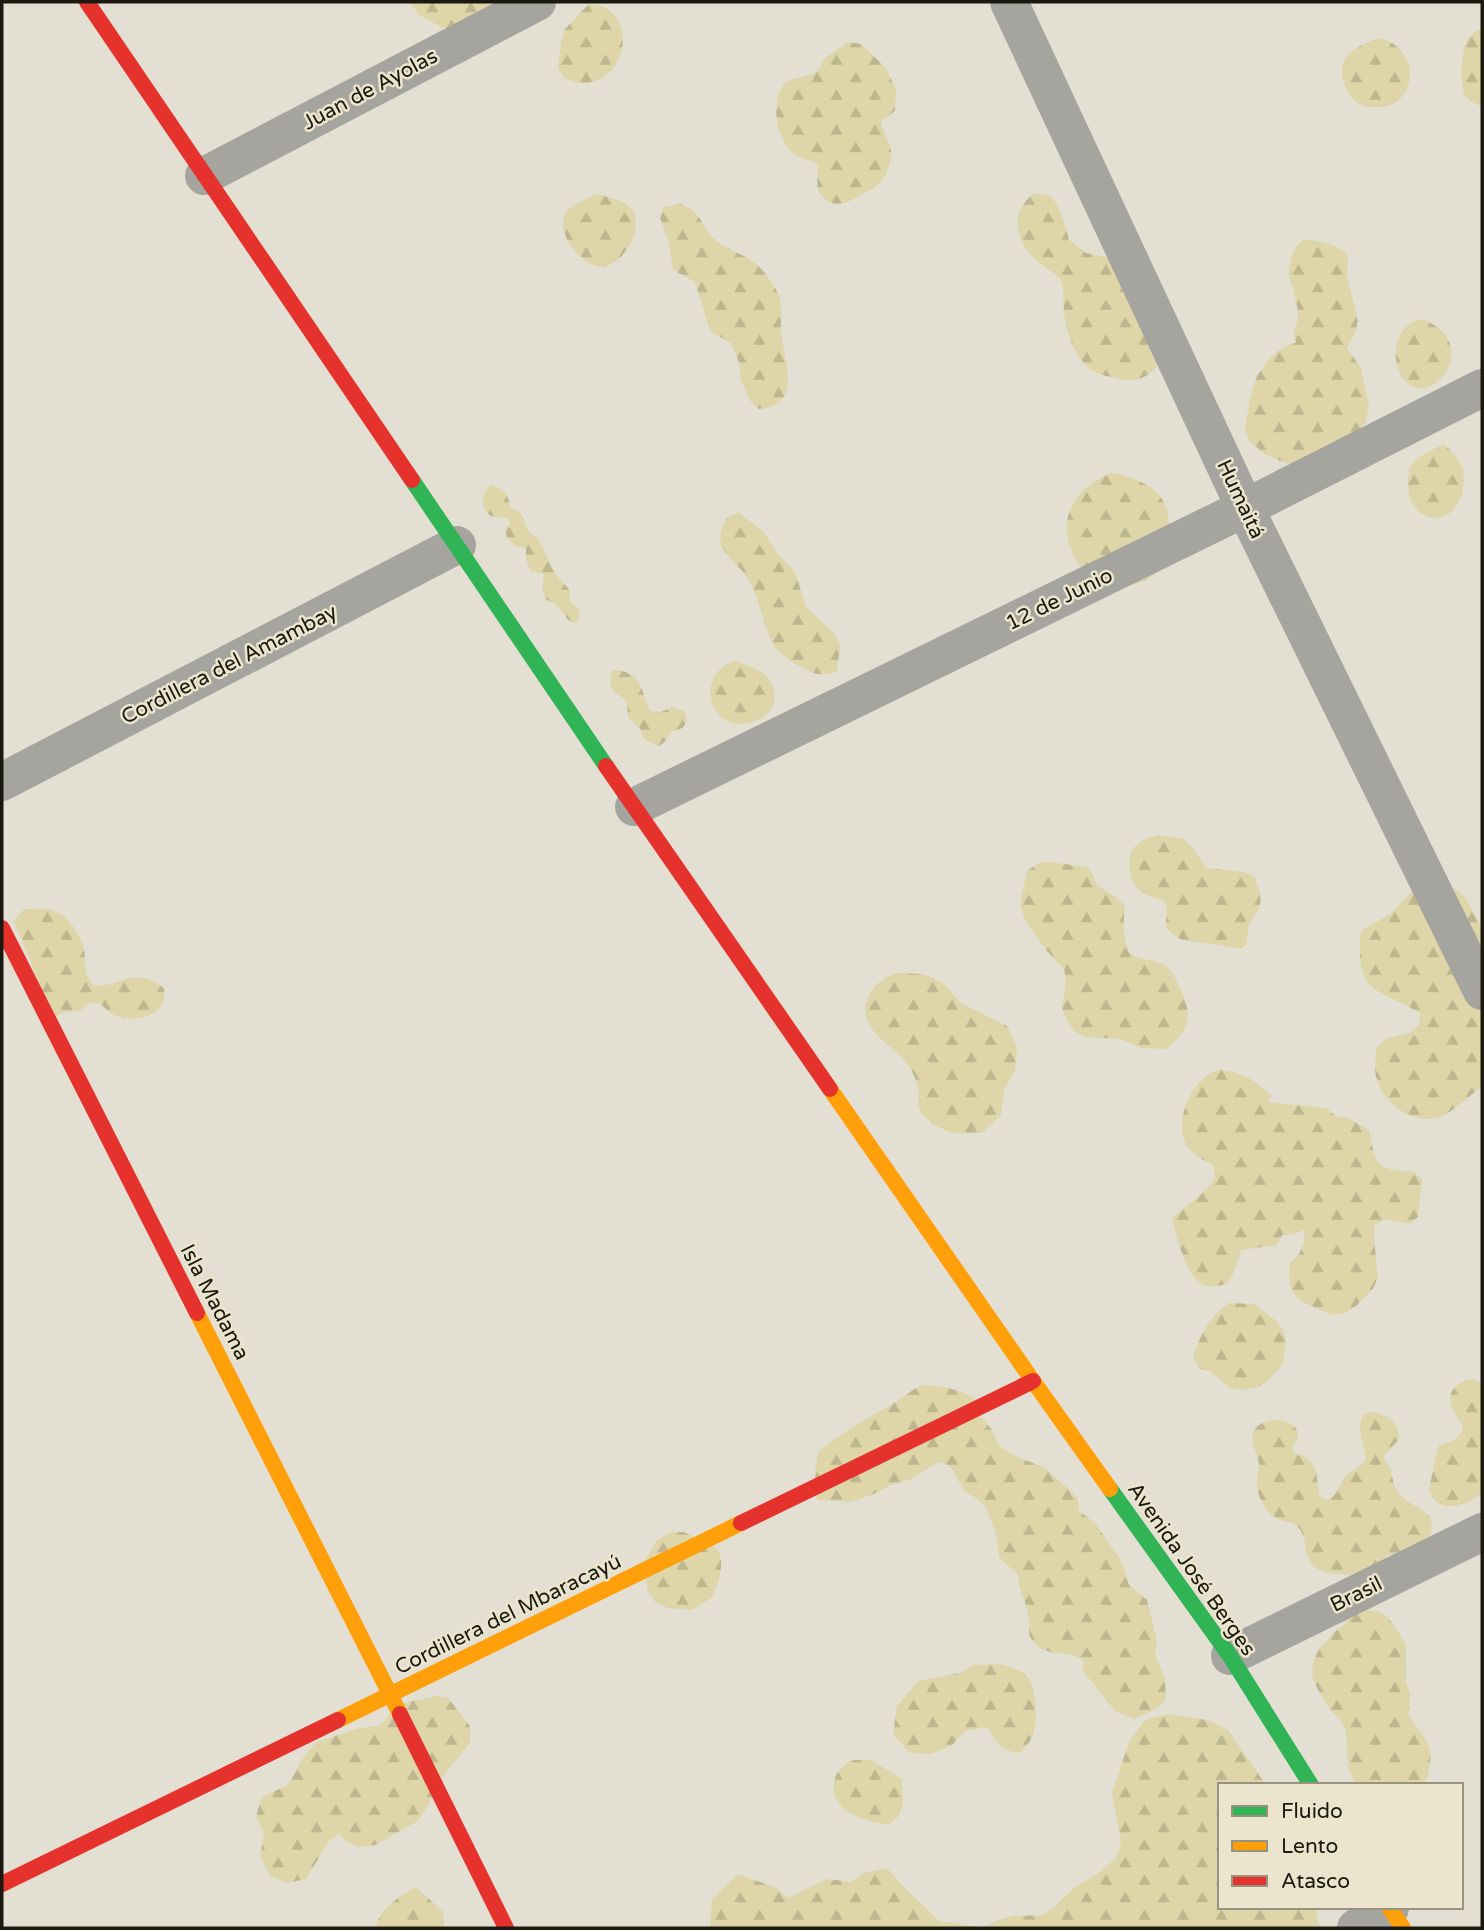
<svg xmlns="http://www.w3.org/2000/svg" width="1484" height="1930" font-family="'Varela Round',sans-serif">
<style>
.forest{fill:url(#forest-firs)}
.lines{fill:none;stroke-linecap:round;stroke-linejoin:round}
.street{stroke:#a6a49e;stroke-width:38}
.fast{stroke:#30b455;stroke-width:16}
.slow{stroke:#ff9f0a;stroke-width:16}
.jam{stroke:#e5322d;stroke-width:16}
.labels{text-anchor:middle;stroke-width:5;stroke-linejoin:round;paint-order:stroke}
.street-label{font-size:21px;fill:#1a180f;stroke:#eae5cc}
</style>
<defs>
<pattern id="forest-firs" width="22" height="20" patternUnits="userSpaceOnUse" patternTransform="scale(1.75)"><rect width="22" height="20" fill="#ded5a8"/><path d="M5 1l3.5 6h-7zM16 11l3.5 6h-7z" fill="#beb68f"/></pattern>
</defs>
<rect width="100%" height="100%" fill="#e3e0d3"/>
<!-- forest -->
<g class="forest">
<path d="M 410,2 L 520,2 L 466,31 L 441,27 L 419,15 Z"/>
<path d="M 589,4 C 596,5 604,6 610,11 C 634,32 623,74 592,82 C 583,85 573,81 565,79 L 558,68 L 561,41 L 565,29 Z"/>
<path d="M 1482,29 L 1482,106 C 1477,105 1471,102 1467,98 C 1458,89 1461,49 1468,38 C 1472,33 1477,30 1482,29 Z"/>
<path d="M 1378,38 C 1423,46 1419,110 1375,107 C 1368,107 1360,106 1355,101 C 1343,89 1335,65 1350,53 C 1358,46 1368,42 1378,38 Z"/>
<path d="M 848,42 L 861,44 L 886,68 L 896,90 L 895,111 L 881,121 C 882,133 894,147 891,158 C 889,166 885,178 880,183 C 875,189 867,191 861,195 C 848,203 834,210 821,195 C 814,187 820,174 817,163 C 809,160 798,158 792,152 C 777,138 770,104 783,86 C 789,77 803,78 813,74 C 821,70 820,63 826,58 C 833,52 841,48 848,42 Z"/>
<path d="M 596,194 C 607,197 623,199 631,208 C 645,226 626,261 606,266 C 585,271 555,235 565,215 C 570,204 586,199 596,194 Z"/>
<path d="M 1034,194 C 1039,194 1046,193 1051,197 C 1059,203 1067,230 1069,240 L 1086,253 L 1110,258 L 1159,364 C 1147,379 1135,383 1116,378 C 1109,377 1101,375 1095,372 C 1076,362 1065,331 1064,311 C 1063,301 1065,289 1060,279 C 1055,272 1045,268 1038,262 C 1017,244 1007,212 1034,194 Z"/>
<path d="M 681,204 C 704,214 699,223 713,238 C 718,243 726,246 732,250 C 739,254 749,258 755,263 C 763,269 773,284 778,293 C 784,305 780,317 781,330 C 782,359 806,405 759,409 L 750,401 L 740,378 L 740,365 L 731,343 L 710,331 L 695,282 L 673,270 L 669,243 L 660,218 L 664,207 Z"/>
<path d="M 1303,240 C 1319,240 1333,243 1346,253 L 1348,258 L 1347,277 L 1358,320 L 1356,331 L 1347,348 L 1361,368 L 1369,406 L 1365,423 L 1353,438 L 1302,465 L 1288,464 L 1266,455 L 1255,446 L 1250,442 L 1245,429 L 1246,422 L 1250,398 L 1257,376 L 1269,359 L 1279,350 L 1290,344 L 1296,343 L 1293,332 C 1304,317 1293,292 1289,275 C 1289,262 1292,248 1303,240 Z"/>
<path d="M 1421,319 C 1443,326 1459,344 1448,368 C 1446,375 1439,380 1434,384 C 1398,408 1376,330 1421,319 Z"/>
<path d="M 1443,444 C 1455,452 1464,466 1464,480 C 1461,533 1406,528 1408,481 C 1409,473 1409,466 1415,461 C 1423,453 1433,450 1443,444 Z"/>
<path d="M 1111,473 C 1118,473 1125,476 1132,478 C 1162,489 1171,506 1169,537 C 1168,549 1167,564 1157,573 C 1149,580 1138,583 1127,587 C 1117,583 1089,574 1082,568 C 1076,563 1072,551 1069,544 C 1059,511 1081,485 1111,473 Z"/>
<path d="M 491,485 C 502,487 510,496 510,507 L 521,513 L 528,531 L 538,538 L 556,575 L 569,589 L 570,602 L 579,609 L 578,621 L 574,623 L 568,620 L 557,605 L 545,599 L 542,587 L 544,574 L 531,571 L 526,560 L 526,548 L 515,546 L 507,537 L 505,529 L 510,525 L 509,519 L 491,516 L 486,512 C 481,503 482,492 491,485 Z"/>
<path d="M 739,513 L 763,531 L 777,553 L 795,572 L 806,607 L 834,633 L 840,645 L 837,672 C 822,676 814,675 801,667 C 792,661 782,656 775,647 C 765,633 760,603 752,586 C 740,558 706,554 727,517 Z"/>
<path d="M 736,661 C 745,665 758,668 765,675 C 780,689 777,713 758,720 C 710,741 691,672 736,661 Z"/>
<path d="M 619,670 C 644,676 641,692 650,711 L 661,712 L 673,707 L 684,711 C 690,723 684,730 672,731 L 665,742 L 659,746 L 647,741 L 643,737 L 641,730 L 628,717 L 627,704 L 624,699 L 614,692 L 610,685 L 612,671 Z"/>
<path d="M 1158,835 L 1184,839 L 1193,848 L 1206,868 L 1244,872 L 1255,877 C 1258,888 1264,900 1258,911 C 1255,916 1250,920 1249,926 C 1246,935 1249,941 1243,948 C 1232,948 1224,946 1214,944 C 1192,940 1182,946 1166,927 L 1167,907 L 1164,901 C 1156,898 1145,896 1139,890 C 1134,885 1132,881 1131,875 C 1125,851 1135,841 1158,835 Z"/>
<path d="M 1050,862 L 1087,867 L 1093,875 L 1097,885 L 1117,898 L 1125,906 C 1123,924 1123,937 1130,954 C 1141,960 1152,959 1162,964 C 1171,968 1175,977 1179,986 C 1193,1013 1191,1030 1166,1049 L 1142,1048 L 1120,1039 L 1084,1037 L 1074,1031 L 1067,1020 L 1062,1008 L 1066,982 L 1064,969 L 1047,951 L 1025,920 L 1021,908 L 1021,896 L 1028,870 L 1039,863 Z"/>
<path d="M 1445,885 L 1457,890 L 1466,898 L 1482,929 L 1482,1087 C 1469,1095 1451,1115 1437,1118 C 1410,1124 1382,1102 1376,1076 C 1374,1068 1376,1057 1376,1049 L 1385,1039 L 1409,1033 L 1419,1025 L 1420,1013 C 1375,986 1355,995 1361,932 C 1370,924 1379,921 1389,915 C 1397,910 1401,901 1408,895 C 1418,885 1433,886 1445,885 Z"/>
<path d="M 24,909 C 33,909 44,908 52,910 C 67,914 81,935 84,949 C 87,967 81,971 94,986 C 124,986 133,965 164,988 C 164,992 165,996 164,1000 C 160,1016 134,1022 119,1017 C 111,1015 107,1010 101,1004 L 89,1003 L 80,1011 L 67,1012 L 53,1017 L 14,921 Z"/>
<path d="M 897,973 L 922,974 L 933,978 L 944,984 L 961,1003 L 1007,1026 L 1017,1047 L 1015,1071 L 1004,1090 L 1001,1115 L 982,1133 C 973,1133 963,1134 955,1133 C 942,1131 920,1118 918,1105 C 918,1101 919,1098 919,1094 C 918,1083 914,1073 907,1064 C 892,1043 853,1028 869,996 C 875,983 885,977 897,973 Z"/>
<path d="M 1217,1070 C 1243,1071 1253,1080 1272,1096 L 1267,1102 L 1326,1108 L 1336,1116 L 1348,1118 L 1369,1130 C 1376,1167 1376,1169 1414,1172 L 1422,1180 L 1418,1217 L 1409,1224 L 1385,1219 L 1374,1226 L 1374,1238 L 1378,1278 L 1373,1289 L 1356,1306 L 1345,1313 L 1331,1315 L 1299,1300 L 1291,1289 L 1289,1276 L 1290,1263 L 1299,1254 L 1304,1242 L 1304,1230 L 1294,1234 L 1282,1235 L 1277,1245 L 1241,1250 L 1234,1272 L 1228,1283 C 1221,1285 1214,1288 1206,1286 C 1186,1280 1177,1236 1172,1218 L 1207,1189 L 1215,1178 L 1214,1166 C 1205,1160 1193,1156 1187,1146 C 1176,1127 1185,1098 1199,1083 C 1204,1077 1211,1073 1217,1070 Z"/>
<path d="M 1229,1303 L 1254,1304 L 1275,1320 L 1283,1329 L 1286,1340 L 1283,1364 L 1266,1383 L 1255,1388 L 1243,1390 L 1230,1388 L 1211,1372 L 1199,1368 L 1193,1356 C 1201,1335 1209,1316 1229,1303 Z"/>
<path d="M 1468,1379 L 1475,1380 L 1482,1384 L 1482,1492 C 1469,1507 1435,1515 1429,1490 L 1437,1450 L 1440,1445 C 1451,1442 1461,1439 1463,1426 C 1450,1408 1440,1391 1468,1379 Z"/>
<path d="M 924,1385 C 943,1386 958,1389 974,1398 L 979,1415 L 992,1430 L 999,1446 L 1019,1458 L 1044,1467 L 1077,1497 L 1079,1511 L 1095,1523 L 1122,1562 L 1129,1585 L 1147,1600 L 1157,1641 L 1155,1654 L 1165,1679 L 1166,1700 L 1156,1709 L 1135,1719 L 1116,1712 L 1083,1671 L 1083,1660 C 1067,1650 1062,1656 1047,1651 C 1040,1648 1034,1644 1030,1637 C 1028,1632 1030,1627 1029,1621 C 1028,1604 1018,1590 1018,1574 L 999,1558 L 996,1534 L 986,1507 L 976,1498 L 965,1492 L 950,1466 L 939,1462 L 909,1480 L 891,1485 L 874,1494 L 851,1502 L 817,1500 L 815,1472 L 818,1452 C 842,1432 870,1417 897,1401 C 907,1395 913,1388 924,1385 Z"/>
<path d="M 1371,1412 C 1388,1413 1400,1424 1399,1440 L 1385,1454 L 1384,1460 C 1395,1469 1390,1485 1400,1495 C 1407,1503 1419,1506 1427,1514 C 1441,1529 1421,1553 1405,1556 C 1400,1557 1393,1555 1388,1555 C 1382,1561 1375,1568 1367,1572 C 1355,1577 1319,1576 1311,1563 C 1304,1553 1307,1537 1299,1528 C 1294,1521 1287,1523 1280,1520 C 1269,1516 1260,1502 1258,1491 C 1255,1482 1259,1473 1259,1464 C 1258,1453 1250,1444 1253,1433 C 1260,1411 1314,1419 1293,1446 L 1294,1453 C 1321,1460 1315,1475 1320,1496 L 1326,1500 C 1340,1496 1338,1483 1348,1474 C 1354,1469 1361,1467 1366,1459 C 1364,1443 1355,1429 1364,1414 Z"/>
<path d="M 671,1532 L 684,1532 L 718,1549 C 725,1568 719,1578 713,1597 L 692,1610 L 668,1608 L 656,1603 L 648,1592 L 643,1565 L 656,1541 Z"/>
<path d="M 1365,1610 L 1379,1612 L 1388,1617 L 1406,1644 L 1406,1682 L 1410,1694 L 1409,1716 L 1427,1741 L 1431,1753 L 1428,1777 L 1423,1785 L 1360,1785 L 1354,1781 L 1348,1768 L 1346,1731 L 1340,1719 L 1330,1710 L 1317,1688 L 1312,1676 L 1313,1663 L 1318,1651 L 1334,1632 L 1345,1624 L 1349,1617 Z"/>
<path d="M 1000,1664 C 1009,1667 1019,1669 1026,1675 C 1037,1686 1038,1722 1033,1735 C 1030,1743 1025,1747 1019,1753 C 999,1750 997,1743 987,1727 L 965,1731 L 952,1745 L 930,1754 L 910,1753 L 893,1734 L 897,1706 L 918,1681 L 961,1673 L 973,1665 Z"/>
<path d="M 437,1696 L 448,1698 L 470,1726 L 470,1743 L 439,1781 L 430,1802 L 418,1821 L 375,1845 L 359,1847 L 347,1842 L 339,1834 L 329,1841 L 306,1879 L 287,1883 L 270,1876 L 260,1857 L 264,1833 L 256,1818 L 261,1798 L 289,1784 L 300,1762 L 316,1742 L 356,1729 L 381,1725 L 398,1704 Z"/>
<path d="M 1168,1714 L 1207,1720 L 1228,1730 L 1266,1785 L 1220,1785 L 1220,1907 L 1316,1907 L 1318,1922 L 1322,1928 L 710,1928 L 712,1899 L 738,1874 L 776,1888 L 788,1898 L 827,1879 L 851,1882 L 864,1873 L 887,1868 L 903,1886 L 939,1921 L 983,1928 L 998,1920 L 1014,1916 L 1042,1915 L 1059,1904 L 1058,1903 L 1074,1888 L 1100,1872 L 1116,1858 L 1121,1842 L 1112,1793 L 1129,1742 L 1145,1720 Z"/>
<path d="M 854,1760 L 871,1760 L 902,1779 L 903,1803 L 899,1816 L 889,1824 C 867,1823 829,1812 834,1783 C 836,1770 843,1765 854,1760 Z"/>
<path d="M 416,1887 L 443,1912 L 445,1928 L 375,1928 C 380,1908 399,1897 416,1887 Z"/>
</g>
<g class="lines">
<!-- street -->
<g class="street">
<path d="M 1009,2 L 1245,508 L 1482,991"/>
<path d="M 204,176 L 537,2"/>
<path d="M 2,782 L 457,545"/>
<path d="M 634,807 L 1245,508 L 1482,388"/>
<path d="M 1230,1656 L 1482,1532"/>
<path d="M 1356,1928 L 1390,1908"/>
</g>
<!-- fast -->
<g class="fast">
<path d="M 412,480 L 606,766"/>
<path d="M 1110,1489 L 1230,1656 L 1311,1785"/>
</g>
<!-- slow -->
<g class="slow">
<path d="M 830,1089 L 1033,1381 L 1110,1489"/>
<path d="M 197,1313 L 400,1714"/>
<path d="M 338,1720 L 741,1523"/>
<path d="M 1389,1907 L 1403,1928"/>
</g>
<!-- jam -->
<g class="jam">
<path d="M 87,2 L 412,480"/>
<path d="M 606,766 L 830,1089"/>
<path d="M 2,928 L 197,1313"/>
<path d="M 741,1523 L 1033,1381"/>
<path d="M 400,1714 L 506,1928"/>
<path d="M 2,1884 L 338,1720"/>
</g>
</g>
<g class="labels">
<!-- street labels -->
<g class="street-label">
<text transform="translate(370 89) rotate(-28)" y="7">Juan de Ayolas</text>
<text transform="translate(1241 499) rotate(65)" y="7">Humaitá</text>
<text transform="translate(1059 599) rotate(-26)" y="7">12 de Junio</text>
<text transform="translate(229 664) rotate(-27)" y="7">Cordillera del Amambay</text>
<text transform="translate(215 1302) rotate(63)" y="7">Isla Madama</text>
<text transform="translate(1192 1569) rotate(55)" y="7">Avenida José Berges</text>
<text transform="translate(1356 1594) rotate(-26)" y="7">Brasil</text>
<text transform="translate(508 1614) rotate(-26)" y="7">Cordillera del Mbaracayú</text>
</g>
</g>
<!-- border -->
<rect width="1484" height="1930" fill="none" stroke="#1a180f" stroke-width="7"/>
<!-- legend -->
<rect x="1218" y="1783" width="245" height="126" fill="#eae5cc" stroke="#979380" stroke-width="2"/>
<rect x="1232" y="1806" width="35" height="10" fill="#30b455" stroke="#979380" stroke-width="2"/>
<text x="1281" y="1818" font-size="21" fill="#1a180f">Fluido</text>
<rect x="1232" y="1841" width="35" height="10" fill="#ff9f0a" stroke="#979380" stroke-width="2"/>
<text x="1281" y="1853" font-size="21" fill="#1a180f">Lento</text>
<rect x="1232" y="1876" width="35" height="10" fill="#e5322d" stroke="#979380" stroke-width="2"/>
<text x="1281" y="1888" font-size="21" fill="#1a180f">Atasco</text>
</svg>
